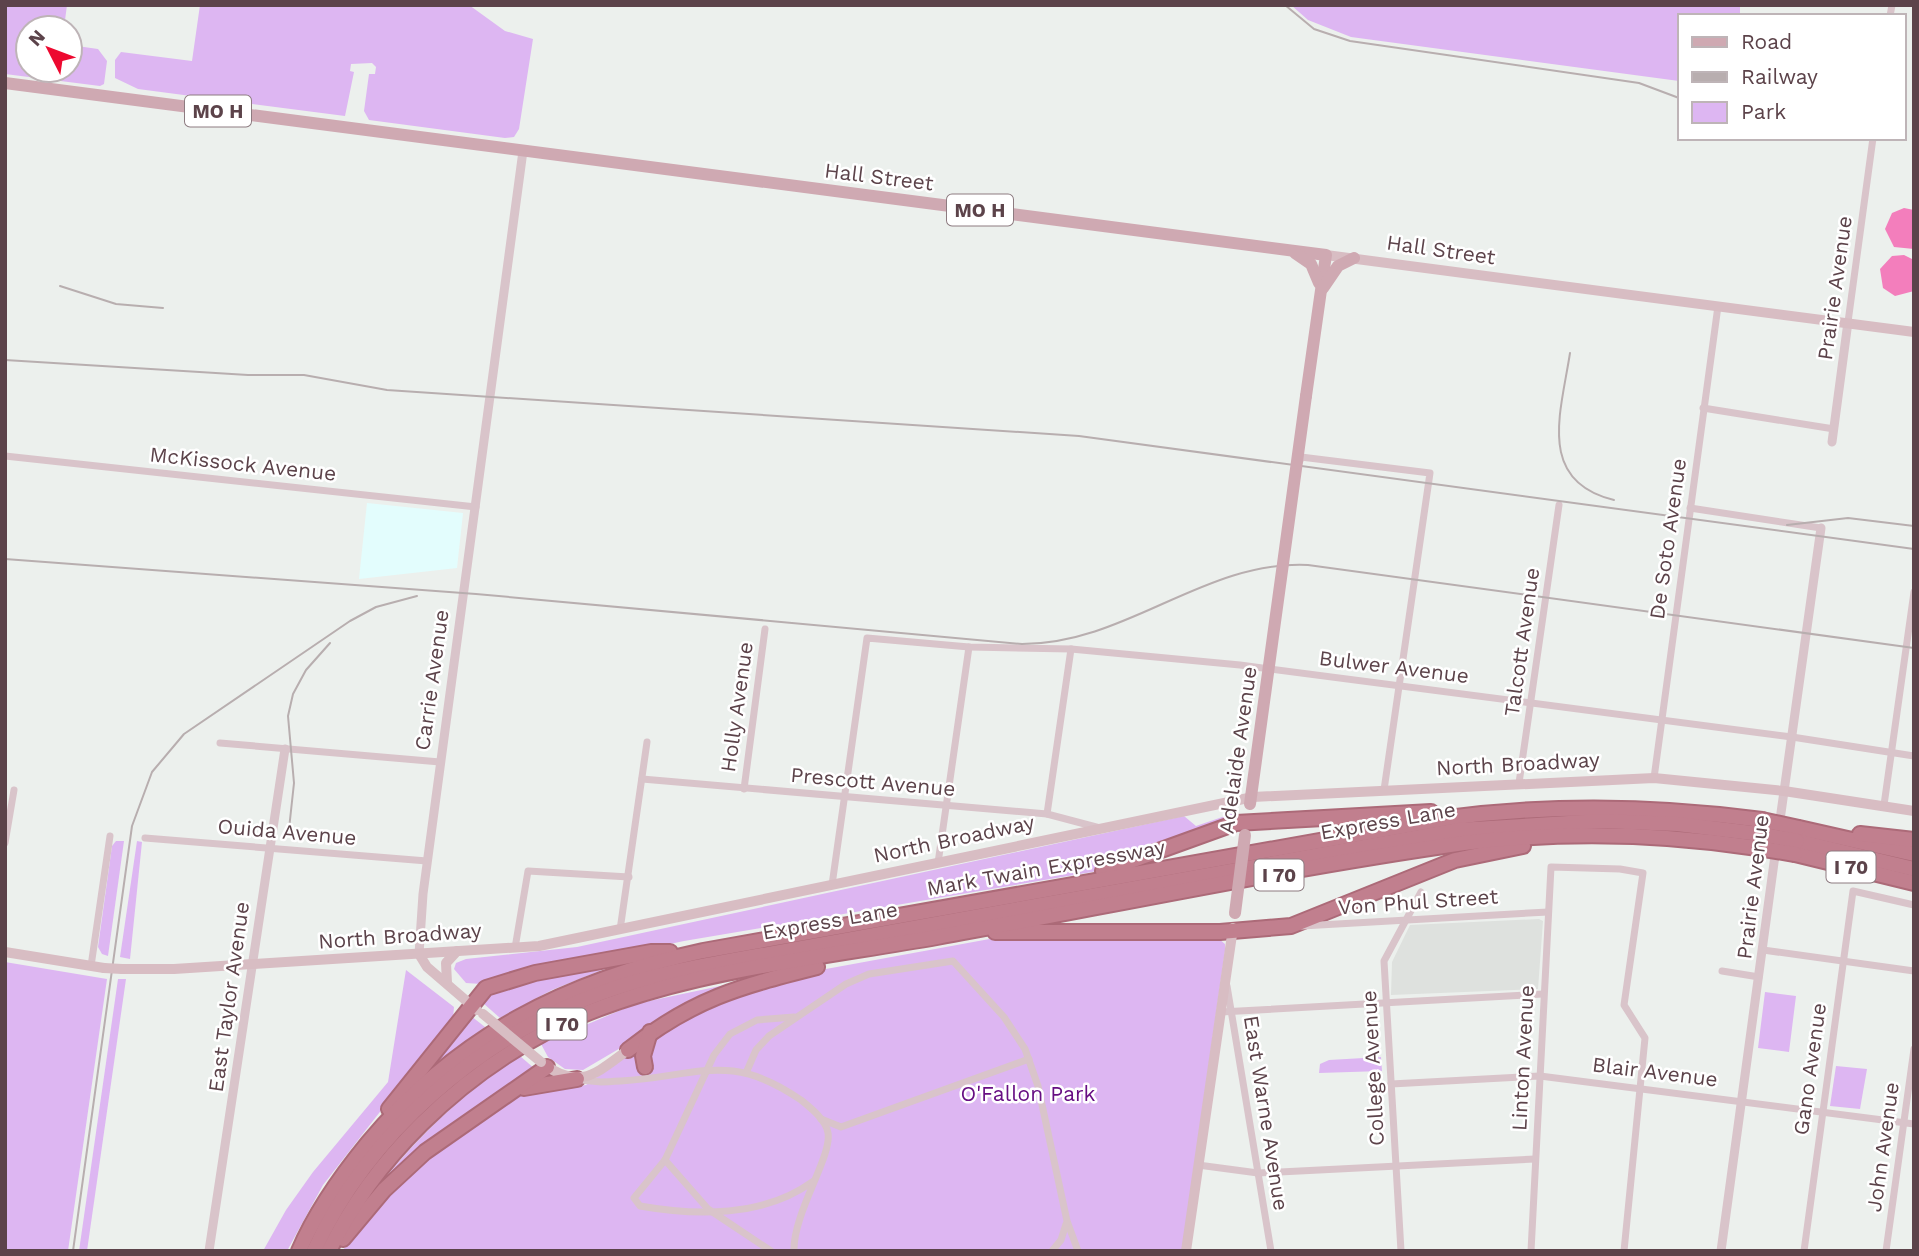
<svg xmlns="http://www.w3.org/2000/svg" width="1919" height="1256" font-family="'Work Sans',sans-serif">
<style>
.commercial{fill:#e3fdfd}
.education{fill:#dee1de}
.green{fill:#ddb6f2}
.water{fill:#f37ebc}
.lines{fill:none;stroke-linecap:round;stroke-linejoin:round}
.motorway-casing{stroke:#ac6a78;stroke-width:18}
.minor{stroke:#d9c4ca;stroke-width:7}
.tertiary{stroke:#d9c4ca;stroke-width:9}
.secondary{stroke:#d8bdc3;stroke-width:10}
.primary{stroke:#cfa9b2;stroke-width:12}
.motorway{stroke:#c17f8e;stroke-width:14}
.rail{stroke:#b8aeaf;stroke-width:2}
.motorway-bridge-casing{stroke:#ac6a78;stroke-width:18;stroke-linecap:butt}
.secondary-bridge{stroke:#d8bdc3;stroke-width:10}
.primary-bridge{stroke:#cfa9b2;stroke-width:12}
.motorway-bridge{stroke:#c17f8e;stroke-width:14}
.labels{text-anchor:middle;stroke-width:5;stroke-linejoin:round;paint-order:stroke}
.shield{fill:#fff;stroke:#8d7b80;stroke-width:2}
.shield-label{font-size:19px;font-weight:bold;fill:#5c434a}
.street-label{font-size:21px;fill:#5c434a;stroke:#fff}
.park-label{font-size:21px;fill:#670e83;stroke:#fff}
</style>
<rect width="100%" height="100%" fill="#ecf0ed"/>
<!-- commercial -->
<path class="commercial" d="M 367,503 L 463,513 L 457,568 L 359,579 Z"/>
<!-- education -->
<path class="education" d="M 1539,919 L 1543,921 L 1538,989 L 1391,995 L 1392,962 L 1410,925 Z"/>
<!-- green -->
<g class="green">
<path d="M 5,5 L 67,5 L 64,28 L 28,28 L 28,70 L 70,70 L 70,45 L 98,49 L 107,61 L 104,84 L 100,86 L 5,74 Z"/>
<path d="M 200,5 L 469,5 L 505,31 L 533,39 L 519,129 L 514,137 L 505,138 L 369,120 L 364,111 L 369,74 L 375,74 L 376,67 L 372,63 L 351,64 L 350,71 L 354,72 L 345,116 L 138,89 L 115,78 L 115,60 L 121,52 L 192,61 Z"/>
<path d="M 1291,5 L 1740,5 L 1740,16 L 1679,16 L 1679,81 L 1351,37 L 1308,20 Z"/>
<path d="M 1234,813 L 1232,818 L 1123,863 L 1092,872 L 684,941 L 481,984 L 466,983 L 454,969 L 456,963 L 466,959 L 577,947 L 1184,816 L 1196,826 Z"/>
<path d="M 116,841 L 124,841 L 108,956 L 102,954 L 98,947 L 112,846 Z"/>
<path d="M 137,841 L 142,842 L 130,959 L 120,957 Z"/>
<path d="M 1213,934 L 1225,944 L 1225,951 L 1182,1251 L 342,1251 L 401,1178 L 517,1093 L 586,1085 L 636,1048 L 714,1000 L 815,971 L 995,938 Z"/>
<path d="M 5,962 L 107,979 L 68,1251 L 5,1251 Z"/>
<path d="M 612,966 L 552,990 L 500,1018 L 483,1003 C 500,978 582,971 612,966 Z"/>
<path d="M 406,970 L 454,1007 L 453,1018 L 323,1185 L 287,1251 L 263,1251 L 286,1210 L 313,1172 L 388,1082 Z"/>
<path d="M 791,971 L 634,1040 L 583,1070 L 565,1069 L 548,1057 L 541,1044 L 635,1004 Z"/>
<path d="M 118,979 L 126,979 L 87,1251 L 79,1251 Z"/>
<path d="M 1765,992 L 1796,996 L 1789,1052 L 1758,1048 Z"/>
<path d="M 471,1016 L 485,1027 L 428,1070 Z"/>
<path d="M 520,1056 L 535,1069 L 381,1183 C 421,1133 466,1090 520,1056 Z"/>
<path d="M 1381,1057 L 1382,1071 L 1319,1073 L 1320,1064 L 1329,1060 Z"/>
<path d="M 1836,1066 L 1867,1069 L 1860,1109 L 1830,1106 Z"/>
</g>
<!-- water -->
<g class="water">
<path d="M 1904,208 L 1914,210 L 1914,249 L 1894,247 L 1885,229 L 1892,213 Z"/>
<path d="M 1904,255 L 1914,260 L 1914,291 L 1895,296 L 1883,288 L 1880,269 L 1892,256 Z"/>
</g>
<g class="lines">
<!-- motorway casing -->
<g class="motorway-casing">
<g id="motorway">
<path d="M 1799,828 L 1914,854"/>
<path d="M 1860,834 L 1914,840"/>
<path d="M 1797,841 L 1914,869"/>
<path d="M 1795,854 L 1914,883"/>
<path d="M 1103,871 L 1236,823 L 1431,812"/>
<path d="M 995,932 L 1220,932 L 1291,926 L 1455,860 L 1523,846"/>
<path d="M 628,1050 C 693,999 738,987 817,967"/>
<path d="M 645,1067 L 643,1056 L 650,1032"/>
<path d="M 524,1088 L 577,1079"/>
<path d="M 389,1109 L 486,988 L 535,973 L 651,952 L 670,952"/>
<path d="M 343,1239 L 384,1190 L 425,1152 L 547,1067"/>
<path d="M 299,1251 C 316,1211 341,1176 368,1143 C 458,1035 568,980 703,951 L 1448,818 C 1553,804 1657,806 1762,820"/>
<path d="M 314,1251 C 368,1133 480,1037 601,993 C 650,975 701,966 751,957 L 1459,830 L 1601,821 L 1677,824 L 1760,834"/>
<path d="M 329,1251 C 374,1158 457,1079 548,1031 C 660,973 813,959 937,937 C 1113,905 1288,868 1464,843 C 1562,831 1660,833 1758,848"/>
</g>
</g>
<!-- minor -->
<g class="minor">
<path d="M 1890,16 L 1892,5"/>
<path d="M 1848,322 L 1873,138"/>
<path d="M 1703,408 L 1834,429"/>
<path d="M 5,456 L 476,507"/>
<path d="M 1300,461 L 1301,457 L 1430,473 L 1384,790"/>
<path d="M 1690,508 L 1821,528"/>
<path d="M 220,743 L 440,762"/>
<path d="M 1654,778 L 1718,306"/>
<path d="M 642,779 L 1047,814 L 1100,828"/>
<path d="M 1519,783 L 1559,505"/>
<path d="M 744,789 L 765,629"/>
<path d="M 1884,805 L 1914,592"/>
<path d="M 1047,814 L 1071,649"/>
<path d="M 145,838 L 427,861"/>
<path d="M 5,843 L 14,790"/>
<path d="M 938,863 L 969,647"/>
<path d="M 832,885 L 867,638 L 969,647 L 1071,649 L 1240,665 L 1792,737 L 1914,756"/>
<path d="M 1302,926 L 1548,912"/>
<path d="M 620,930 L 647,742"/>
<path d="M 515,948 L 528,871 L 629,877"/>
<path d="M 1763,950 L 1914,971"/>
<path d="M 91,966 L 110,836"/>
<path d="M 1722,971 L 1759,977"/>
<path d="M 1227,986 L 1271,1251"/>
<path d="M 1221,1012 L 1543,994"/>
<path d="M 794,1017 L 757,1020 L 730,1034 L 714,1055 L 665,1160 L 634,1198 L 640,1206 C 696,1216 764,1217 812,1182"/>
<path d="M 746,1073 L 756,1050 L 769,1036 L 846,984 L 869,974 L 953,961 L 1004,1017 L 1025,1049 L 1038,1086 L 1067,1221 L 1078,1251"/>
<path d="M 578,1079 C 592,1083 606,1082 621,1081 C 696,1077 729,1050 801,1100 C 811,1108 826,1120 828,1133 C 832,1157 793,1213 794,1251"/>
<path d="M 1391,1084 L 1540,1076 L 1914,1124"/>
<path d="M 821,1119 L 841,1127 L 1029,1059"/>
<path d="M 665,1160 L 708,1209 L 771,1251"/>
<path d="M 1198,1165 L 1258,1173 L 1535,1159"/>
<path d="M 1052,1251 L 1061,1240 L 1066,1224"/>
<path d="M 1401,1251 L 1384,961 L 1421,892"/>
<path d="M 1531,1251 L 1551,867 L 1620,869 L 1643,873 L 1624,1005 L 1645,1038 L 1624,1251"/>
<path d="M 1804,1251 L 1853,891 L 1914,905"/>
<path d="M 1886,1251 L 1914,1049"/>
</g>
<!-- tertiary -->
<g class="tertiary">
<path d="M 1832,442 L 1848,322"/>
<path d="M 1779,827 L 1821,528"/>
<path d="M 419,954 L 423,894 L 523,151"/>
<path d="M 209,1251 L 285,749"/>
<path d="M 1721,1251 L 1776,848"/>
</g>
<!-- secondary -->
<g class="secondary">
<path d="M 1326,255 L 1914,332"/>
<path d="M 5,952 L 104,968"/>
<path d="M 419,954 L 427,967 L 477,1010"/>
<path d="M 122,969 L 174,969 L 539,946 L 1253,797 L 1654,778 L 1784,791 L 1914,811"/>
<path d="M 447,983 L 446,963 L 457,951"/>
<path d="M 542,1063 C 580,1091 595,1074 628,1050"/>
<path d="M 1186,1251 L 1233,928"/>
</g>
<!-- primary -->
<g class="primary">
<path d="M 5,83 L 1326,255 L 1306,396"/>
<path d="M 1295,253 L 1311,264 L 1319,283"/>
<path d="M 1323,288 L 1338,266 L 1354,258"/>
</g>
<!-- motorway -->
<use href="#motorway" class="motorway"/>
<!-- rail -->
<g class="rail">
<path d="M 1285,5 L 1314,29 L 1350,41 L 1639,83 L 1679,98"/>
<path d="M 60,286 L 116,304 L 163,308"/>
<path d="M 1570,353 C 1561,412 1536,481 1614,500"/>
<path d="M 5,360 L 248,375 L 304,375 L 387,390 L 1079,436 L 1914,549"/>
<path d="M 1787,525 L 1848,518 L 1914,526"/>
<path d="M 5,559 L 476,594 L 1022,644 C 1127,644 1204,560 1308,565 L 1914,648"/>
<path d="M 289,829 L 294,783 L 288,716 L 293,694 L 306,670 L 330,643"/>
<path d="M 73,1251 L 132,826 L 152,772 L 184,734 L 350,621 L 376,607 L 417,596"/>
</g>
<!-- motorway-bridge casing -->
<g class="motorway-bridge-casing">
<g id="motorway-bridge">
<path d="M 1762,820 L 1799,828"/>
<path d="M 1760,834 L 1797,841"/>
<path d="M 1758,848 L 1795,854"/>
</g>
</g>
<!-- secondary-bridge -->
<g class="secondary-bridge">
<path d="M 104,968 L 122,969"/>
<path d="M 483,1014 L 541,1062"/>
</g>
<!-- primary-bridge -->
<g class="primary-bridge">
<path d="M 1250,804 L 1306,396"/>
<path d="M 1235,913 L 1245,835"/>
</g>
<!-- motorway-bridge -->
<use href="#motorway-bridge" class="motorway-bridge"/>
</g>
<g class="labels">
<!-- shield labels -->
<g class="shield">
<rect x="185" y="95.5" width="66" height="31" rx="5"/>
<rect x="947" y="194.5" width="66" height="31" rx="5"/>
<rect x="1826.5" y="851.5" width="49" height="31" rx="5"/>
<rect x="1254.5" y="859.5" width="49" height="31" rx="5"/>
<rect x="537.5" y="1008.5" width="49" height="31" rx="5"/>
</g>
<g class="shield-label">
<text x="218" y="118">MO H</text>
<text x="980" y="217">MO H</text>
<text x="1851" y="874">I 70</text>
<text x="1279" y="882">I 70</text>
<text x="562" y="1031">I 70</text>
</g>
<!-- street labels -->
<g class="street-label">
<text transform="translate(879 177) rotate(7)" y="7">Hall Street</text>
<text transform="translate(1441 250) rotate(8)" y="7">Hall Street</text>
<text transform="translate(1835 288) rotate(-82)" y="7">Prairie Avenue</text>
<text transform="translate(243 464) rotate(6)" y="7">McKissock Avenue</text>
<text transform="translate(1668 539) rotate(-82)" y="7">De Soto Avenue</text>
<text transform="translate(1522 642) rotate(-82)" y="7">Talcott Avenue</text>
<text transform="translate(1394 667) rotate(7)" y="7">Bulwer Avenue</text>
<text transform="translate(432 680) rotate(-82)" y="7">Carrie Avenue</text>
<text transform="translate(737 707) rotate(-82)" y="7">Holly Avenue</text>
<text transform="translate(1238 750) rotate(-82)" y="7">Adelaide Avenue</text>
<text transform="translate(1518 764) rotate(-3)" y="7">North Broadway</text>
<text transform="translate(873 782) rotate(5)" y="7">Prescott Avenue</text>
<text transform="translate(1388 821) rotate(-10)" y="7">Express Lane</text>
<text transform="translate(287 832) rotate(5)" y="7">Ouida Avenue</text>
<text transform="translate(954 839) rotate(-12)" y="7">North Broadway</text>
<text transform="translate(1046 868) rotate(-10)" y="7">Mark Twain Expressway</text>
<text transform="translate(1753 887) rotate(-83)" y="7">Prairie Avenue</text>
<text transform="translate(1418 902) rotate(-4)" y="7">Von Phul Street</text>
<text transform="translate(830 921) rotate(-10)" y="7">Express Lane</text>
<text transform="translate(400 936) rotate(-4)" y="7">North Broadway</text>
<text transform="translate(229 997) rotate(-82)" y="7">East Taylor Avenue</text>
<text transform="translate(1523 1058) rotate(-87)" y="7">Linton Avenue</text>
<text transform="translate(1373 1068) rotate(-93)" y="7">College Avenue</text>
<text transform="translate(1810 1069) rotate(-82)" y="7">Gano Avenue</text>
<text transform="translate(1655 1072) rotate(7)" y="7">Blair Avenue</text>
<text transform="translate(1266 1113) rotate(81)" y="7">East Warne Avenue</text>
<text transform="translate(1883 1147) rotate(-82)" y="7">John Avenue</text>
</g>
<!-- park labels -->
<g class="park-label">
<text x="1028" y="1101">O'Fallon Park</text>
</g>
</g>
<!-- border -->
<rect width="1919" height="1256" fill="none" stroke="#5c434a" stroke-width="14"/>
<!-- legend -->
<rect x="1678" y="14" width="228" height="126" fill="#ffffff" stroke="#beb4b7" stroke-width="2"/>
<rect x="1692" y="37" width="35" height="10" fill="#cfa9b2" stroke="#beb4b7" stroke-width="2"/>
<text x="1741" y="49" font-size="21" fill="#5c434a">Road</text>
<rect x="1692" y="72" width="35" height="10" fill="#b8aeaf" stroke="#beb4b7" stroke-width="2"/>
<text x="1741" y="84" font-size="21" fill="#5c434a">Railway</text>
<rect x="1692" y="102" width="35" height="21" fill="#ddb6f2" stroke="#beb4b7" stroke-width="2"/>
<text x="1741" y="119" font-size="21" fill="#5c434a">Park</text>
<!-- north arrow -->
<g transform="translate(49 49) rotate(312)"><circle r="33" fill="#ffffff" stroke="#beb4b7" stroke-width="2"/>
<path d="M0-5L12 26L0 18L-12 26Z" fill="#ed0930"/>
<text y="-10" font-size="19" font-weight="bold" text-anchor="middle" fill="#5c434a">N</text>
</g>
</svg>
